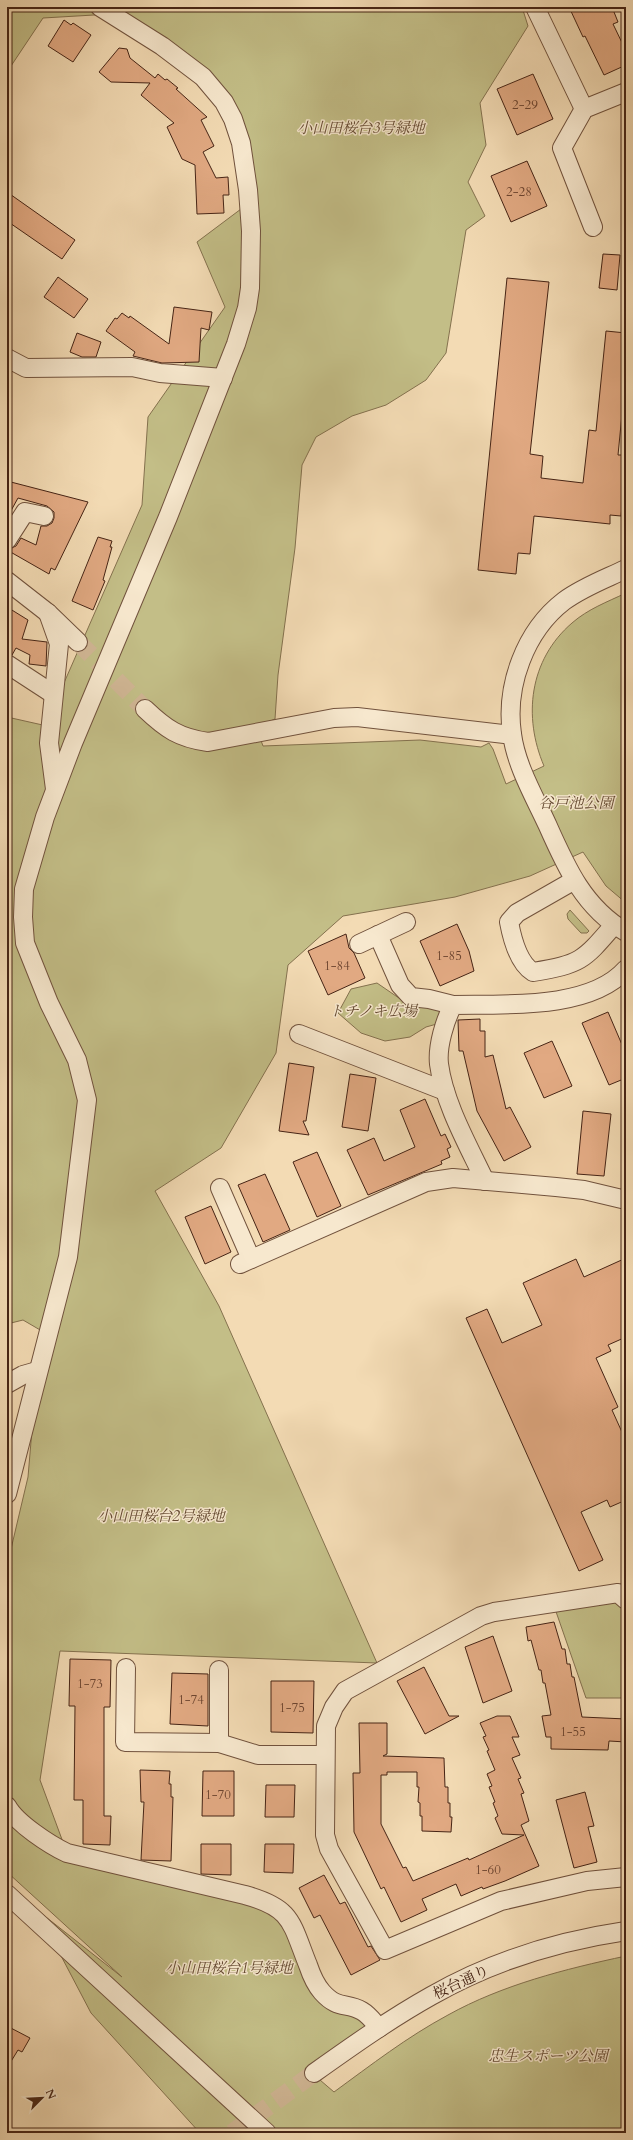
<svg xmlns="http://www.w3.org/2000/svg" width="633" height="2140" font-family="Cardo,'Noto Serif JP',serif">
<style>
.green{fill:#c3be87;stroke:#84714e}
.building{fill:#e1a982;stroke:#462415}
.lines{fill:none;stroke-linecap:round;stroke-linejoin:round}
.minor-tunnel{stroke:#d0b694;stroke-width:18;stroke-dasharray:18 9;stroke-linecap:butt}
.minor-casing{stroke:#71523d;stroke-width:20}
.minor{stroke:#f7e8ce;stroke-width:18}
.labels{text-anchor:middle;stroke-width:3;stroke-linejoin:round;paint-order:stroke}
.number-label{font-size:13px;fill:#6d4530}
.park-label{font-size:15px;font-style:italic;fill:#654a32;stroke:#f7e8ce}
.street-label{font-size:15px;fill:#462415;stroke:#f7e8ce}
</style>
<rect width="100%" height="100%" fill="#f3dbb4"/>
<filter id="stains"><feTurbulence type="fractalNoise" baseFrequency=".005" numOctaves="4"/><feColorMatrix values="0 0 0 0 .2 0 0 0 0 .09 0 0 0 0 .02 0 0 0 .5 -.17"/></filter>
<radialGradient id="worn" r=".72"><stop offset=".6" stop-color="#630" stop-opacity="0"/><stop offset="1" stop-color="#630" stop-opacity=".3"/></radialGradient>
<!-- green -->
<g class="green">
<path d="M 7,7 L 522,7 L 528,26 L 480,103 L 486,145 L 468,182 L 485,216 L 466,230 L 446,353 L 426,380 L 386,405 L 352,416 L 316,437 L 302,465 L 295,548 L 278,675 L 275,719 L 256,727 L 263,746 L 420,740 L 481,747 L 489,743 L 493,749 L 506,784 L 544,766 C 523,717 529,660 572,623 C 588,609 607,602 626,593 L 626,903 L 606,886 L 583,852 L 530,876 L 455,897 L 343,916 L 288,965 L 276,1053 L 221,1148 L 155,1191 L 219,1306 L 377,1663 L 60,1651 L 40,1780 L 67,1853 L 267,1901 L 312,1976 L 379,2028 L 313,2074 L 334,2092 C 371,2065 407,2037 448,2015 C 502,1985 565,1969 626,1956 L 626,2133 L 200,2133 L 91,2013 L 37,1910 L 122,1977 L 7,1872 L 7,1566 L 28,1477 L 37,1371 L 47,1334 L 23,1320 L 7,1324 L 7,717 L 56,728 L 60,692 L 142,505 L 148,417 L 225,307 L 197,242 L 249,203 L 224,102 L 111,14 L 43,18 L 7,72 Z"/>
<path d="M 570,910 L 589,931 L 587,933 L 581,933 L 568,919 L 567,914 Z"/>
<path d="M 377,983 L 412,1007 L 429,999 L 453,1005 L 444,1022 L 426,1027 L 410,1037 L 385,1041 L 361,1033 L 338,1013 L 351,989 Z"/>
<path d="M 626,1600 L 626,1698 L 586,1698 L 553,1603 Z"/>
</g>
<!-- building -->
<g class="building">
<path d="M 569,7 L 612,7 L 618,22 L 613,24 L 626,51 L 626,65 L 604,75 L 585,36 L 583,37 Z"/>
<path d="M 64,20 L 71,25 L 73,23 L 91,35 L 73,62 L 48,46 Z"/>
<path d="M 119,48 L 127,49 L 130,58 L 155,78 L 158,74 L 165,80 L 167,79 L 178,88 L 176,89 L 207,117 L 201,120 L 214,146 L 203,152 L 216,178 L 228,177 L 229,195 L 223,195 L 224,213 L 197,214 L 195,165 L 182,159 L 167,127 L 174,123 L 141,95 L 150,83 L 111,82 L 99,72 Z"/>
<path d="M 533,74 L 553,119 L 517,135 L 497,89 Z"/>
<path d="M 527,161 L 547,206 L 511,222 L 491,176 Z"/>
<path d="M 7,192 L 75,240 L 62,259 L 7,221 Z"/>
<path d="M 603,254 L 620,255 L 617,290 L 599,288 Z"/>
<path d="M 58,277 L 88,299 L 74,318 L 44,297 Z"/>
<path d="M 507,278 L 549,282 L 530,454 L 543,456 L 541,478 L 583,483 L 589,430 L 596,431 L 606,331 L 626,333 L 626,373 L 618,455 L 626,455 L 626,488 L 624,488 L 621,516 L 610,515 L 610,524 L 534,516 L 530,554 L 518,553 L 516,574 L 478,570 Z"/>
<path d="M 174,307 L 212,312 L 209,330 L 201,328 L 199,362 L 162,363 L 133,356 L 135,352 L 106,331 L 115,318 L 117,319 L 122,313 L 129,318 L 130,316 L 169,344 Z"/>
<path d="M 77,333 L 101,342 L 96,357 L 82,357 L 70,352 Z"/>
<path d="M 7,481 L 88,502 L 55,570 L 51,568 L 49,574 L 7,550 L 16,546 L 21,538 L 36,545 L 41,526 L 47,526 L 52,523 L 54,518 L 54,512 L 47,506 L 18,498 L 7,518 Z"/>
<path d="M 98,537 L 112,541 L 110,547 L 112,547 L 103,580 L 105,581 L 93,610 L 72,601 Z"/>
<path d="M 7,607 L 28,620 L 22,639 L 47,642 L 46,666 L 29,664 L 30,655 L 16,648 L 12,655 L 7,654 Z"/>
<path d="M 457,924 L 469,951 L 474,971 L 440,986 L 420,941 Z"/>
<path d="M 346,934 L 349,948 L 354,953 L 365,978 L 328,995 L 308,951 Z"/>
<path d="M 608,1012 L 626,1054 L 626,1078 L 609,1085 L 582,1023 Z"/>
<path d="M 480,1019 L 480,1031 L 485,1031 L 485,1057 L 493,1055 L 506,1109 L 510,1107 L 531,1147 L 504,1161 L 477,1111 L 463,1051 L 459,1051 L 458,1020 Z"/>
<path d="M 552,1041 L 572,1086 L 544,1098 L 524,1053 Z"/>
<path d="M 289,1063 L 314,1067 L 306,1121 L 303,1121 L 309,1135 L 279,1131 Z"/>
<path d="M 350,1074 L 376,1078 L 368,1131 L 342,1127 Z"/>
<path d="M 425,1099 L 441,1136 L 445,1134 L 451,1147 L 447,1149 L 450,1157 L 441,1161 L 442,1164 L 368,1195 L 347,1150 L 374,1138 L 384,1161 L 415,1147 L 400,1110 Z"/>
<path d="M 583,1111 L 611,1114 L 604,1176 L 577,1174 Z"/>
<path d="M 317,1152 L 341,1206 L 317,1217 L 293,1162 Z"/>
<path d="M 265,1174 L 290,1230 L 263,1242 L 238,1185 Z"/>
<path d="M 211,1206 L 231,1252 L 205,1264 L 185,1217 Z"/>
<path d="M 626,1258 L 626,1337 L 608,1345 L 611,1351 L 596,1358 L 618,1407 L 612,1410 L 626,1441 L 626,1500 L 610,1507 L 607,1500 L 581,1512 L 603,1560 L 579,1571 L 466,1318 L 487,1309 L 502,1343 L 542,1325 L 523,1283 L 576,1259 L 584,1277 Z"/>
<path d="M 554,1622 L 562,1649 L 565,1649 L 567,1664 L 570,1664 L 572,1677 L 574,1677 L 582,1717 L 626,1719 L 626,1742 L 609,1741 L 608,1750 L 551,1749 L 551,1737 L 546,1737 L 542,1716 L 551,1715 L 545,1683 L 543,1683 L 541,1670 L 539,1670 L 531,1640 L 528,1641 L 526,1627 Z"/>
<path d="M 493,1636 L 512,1691 L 483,1703 L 465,1647 Z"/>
<path d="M 70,1659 L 111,1660 L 110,1707 L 104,1707 L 104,1816 L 111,1816 L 110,1845 L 83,1844 L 83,1800 L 74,1800 L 75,1706 L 69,1706 Z"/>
<path d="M 424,1667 L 449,1716 L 459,1716 L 425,1734 L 397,1681 Z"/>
<path d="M 172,1673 L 208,1674 L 208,1726 L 170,1724 Z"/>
<path d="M 271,1681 L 314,1681 L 313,1733 L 271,1732 Z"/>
<path d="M 497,1716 L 510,1716 L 519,1737 L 512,1737 L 520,1755 L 512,1758 L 521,1778 L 518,1779 L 524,1793 L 521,1794 L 529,1821 L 521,1825 L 539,1866 L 505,1881 L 483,1889 L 482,1887 L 461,1896 L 456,1884 L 422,1899 L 427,1910 L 401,1922 L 384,1887 L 381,1889 L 354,1832 L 353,1773 L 360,1773 L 359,1723 L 387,1723 L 387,1754 L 383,1756 L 444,1758 L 445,1787 L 448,1787 L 448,1803 L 450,1803 L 450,1817 L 452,1817 L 451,1832 L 422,1831 L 422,1816 L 420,1816 L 420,1803 L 418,1802 L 419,1787 L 417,1787 L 417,1772 L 387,1772 L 387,1775 L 381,1775 L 381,1824 L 403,1868 L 406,1867 L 413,1881 L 468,1858 L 469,1860 L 524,1835 L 502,1834 L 495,1818 L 498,1816 L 493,1803 L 495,1802 L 489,1787 L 492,1786 L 487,1774 L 495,1770 L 487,1751 L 489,1750 L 483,1737 L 486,1736 L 480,1723 Z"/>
<path d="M 140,1770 L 170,1771 L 169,1784 L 171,1784 L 171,1797 L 173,1797 L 171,1861 L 141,1860 L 144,1802 L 141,1802 Z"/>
<path d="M 203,1771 L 234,1771 L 234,1816 L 202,1816 Z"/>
<path d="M 266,1785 L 295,1785 L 294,1817 L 265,1817 Z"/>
<path d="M 585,1792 L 594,1826 L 588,1827 L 597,1862 L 574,1868 L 556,1800 Z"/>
<path d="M 201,1844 L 231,1844 L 231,1875 L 201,1874 Z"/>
<path d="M 265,1844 L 294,1844 L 293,1873 L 264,1872 Z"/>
<path d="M 324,1875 L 340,1904 L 345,1902 L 368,1947 L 371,1946 L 380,1960 L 351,1975 L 320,1915 L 314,1918 L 299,1888 Z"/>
<path d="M 7,2026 L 30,2038 L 22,2052 L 18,2050 L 7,2068 Z"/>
</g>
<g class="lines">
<!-- minor-tunnel -->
<g class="minor-tunnel">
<path d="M 78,642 L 145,709"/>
<path d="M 232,2133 L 314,2073"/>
</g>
<!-- minor casing -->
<g class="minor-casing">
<g id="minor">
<path d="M 535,7 L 584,109"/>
<path d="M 593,227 L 562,148 L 584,109 L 626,92"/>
<path d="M 7,358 L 26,368 L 132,367 L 160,373 L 223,378"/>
<path d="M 7,540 L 25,512 L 44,516"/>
<path d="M 626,569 C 605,579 583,587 564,601 C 525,631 505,686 512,734 C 516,765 534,796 547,824 C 566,867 584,908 626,932"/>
<path d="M 7,581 L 48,613 L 78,642"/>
<path d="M 48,613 L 59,644 L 49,743 L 55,789"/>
<path d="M 7,664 L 53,694"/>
<path d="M 145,709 C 166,729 179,738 208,742 L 334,718 L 357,717 L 512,735"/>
<path d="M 573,881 L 517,913 L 509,922 C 512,938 518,963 533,972 C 581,964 583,961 614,925"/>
<path d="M 378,935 L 400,985 L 411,997 L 429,999 L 453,1005"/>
<path d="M 359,944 L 406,922"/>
<path d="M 299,1034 L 445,1091"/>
<path d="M 485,1181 C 468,1145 444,1103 439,1064 C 437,1046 445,1020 453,1005 C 504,1004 590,1010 626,969"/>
<path d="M 220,1188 L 251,1259"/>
<path d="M 240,1264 L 426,1182 L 453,1178 L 556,1187 L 584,1190 L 626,1200"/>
<path d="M 7,1384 L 23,1375 L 37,1371"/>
<path d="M 7,1494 L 68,1257 L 87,1100 L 77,1060 L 49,1003 L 25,943 L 23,917 L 24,889 L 45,817 L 73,743 L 168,517 L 236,344 L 247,308 L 250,288 L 251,231 L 248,190 L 241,143 L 233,119 L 224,102 L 203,77 L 162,46 L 100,7"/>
<path d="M 626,1600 L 618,1593 L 494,1612 L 481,1616 L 345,1691 L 334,1707 L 326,1726 L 325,1835 L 329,1849 L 385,1950 L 501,1901 L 587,1881 L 626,1877"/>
<path d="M 126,1668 L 125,1742 L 219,1743 L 258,1755 L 325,1755"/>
<path d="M 219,1743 L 219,1670"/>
<path d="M 7,1806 C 16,1823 50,1845 67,1853 L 245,1895 C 293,1908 291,1923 308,1965 C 311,1974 315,1984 322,1992 C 338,2010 346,2002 362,2011 C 369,2015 373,2021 379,2028"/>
<path d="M 7,1894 L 267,2133"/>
<path d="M 314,2073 C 352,2046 390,2019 431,1996 C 490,1962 558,1941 626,1931"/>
</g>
</g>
<!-- minor -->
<use href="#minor" class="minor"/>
</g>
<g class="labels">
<!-- number labels -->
<g class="number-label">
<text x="525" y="109">2-29</text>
<text x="519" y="196">2-28</text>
<text x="449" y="960">1-85</text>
<text x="337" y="970">1-84</text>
<text x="90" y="1688">1-73</text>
<text x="191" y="1704">1-74</text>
<text x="292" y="1712">1-75</text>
<text x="573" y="1736">1-55</text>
<text x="218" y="1799">1-70</text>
<text x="488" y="1874">1-60</text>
</g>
<!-- park labels -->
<g class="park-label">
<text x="361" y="133">小山田桜台3号緑地</text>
<text x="576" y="808">谷戸池公園</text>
<text x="373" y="1016">トチノキ広場</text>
<text x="161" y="1521">小山田桜台2号緑地</text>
<text x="229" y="1973">小山田桜台1号緑地</text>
<text x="548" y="2061">忠生スポーツ公園</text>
</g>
<!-- street labels -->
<g class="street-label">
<text transform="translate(461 1982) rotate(-25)" y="5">桜台通り</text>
</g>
</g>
<!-- margin -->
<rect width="633" height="2140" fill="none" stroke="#f3dbb4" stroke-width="24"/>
<rect x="8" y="8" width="617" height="2124" fill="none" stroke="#462415" stroke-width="2"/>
<rect x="12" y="12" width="609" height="2116" fill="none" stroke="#462415"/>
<!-- north arrow -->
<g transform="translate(42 2098) rotate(66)" stroke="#f7e8ce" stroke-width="3" paint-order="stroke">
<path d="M0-3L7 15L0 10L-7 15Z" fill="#462415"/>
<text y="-6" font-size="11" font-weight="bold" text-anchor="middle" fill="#462415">N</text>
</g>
<rect width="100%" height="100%" filter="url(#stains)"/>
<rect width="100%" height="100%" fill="url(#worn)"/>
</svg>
